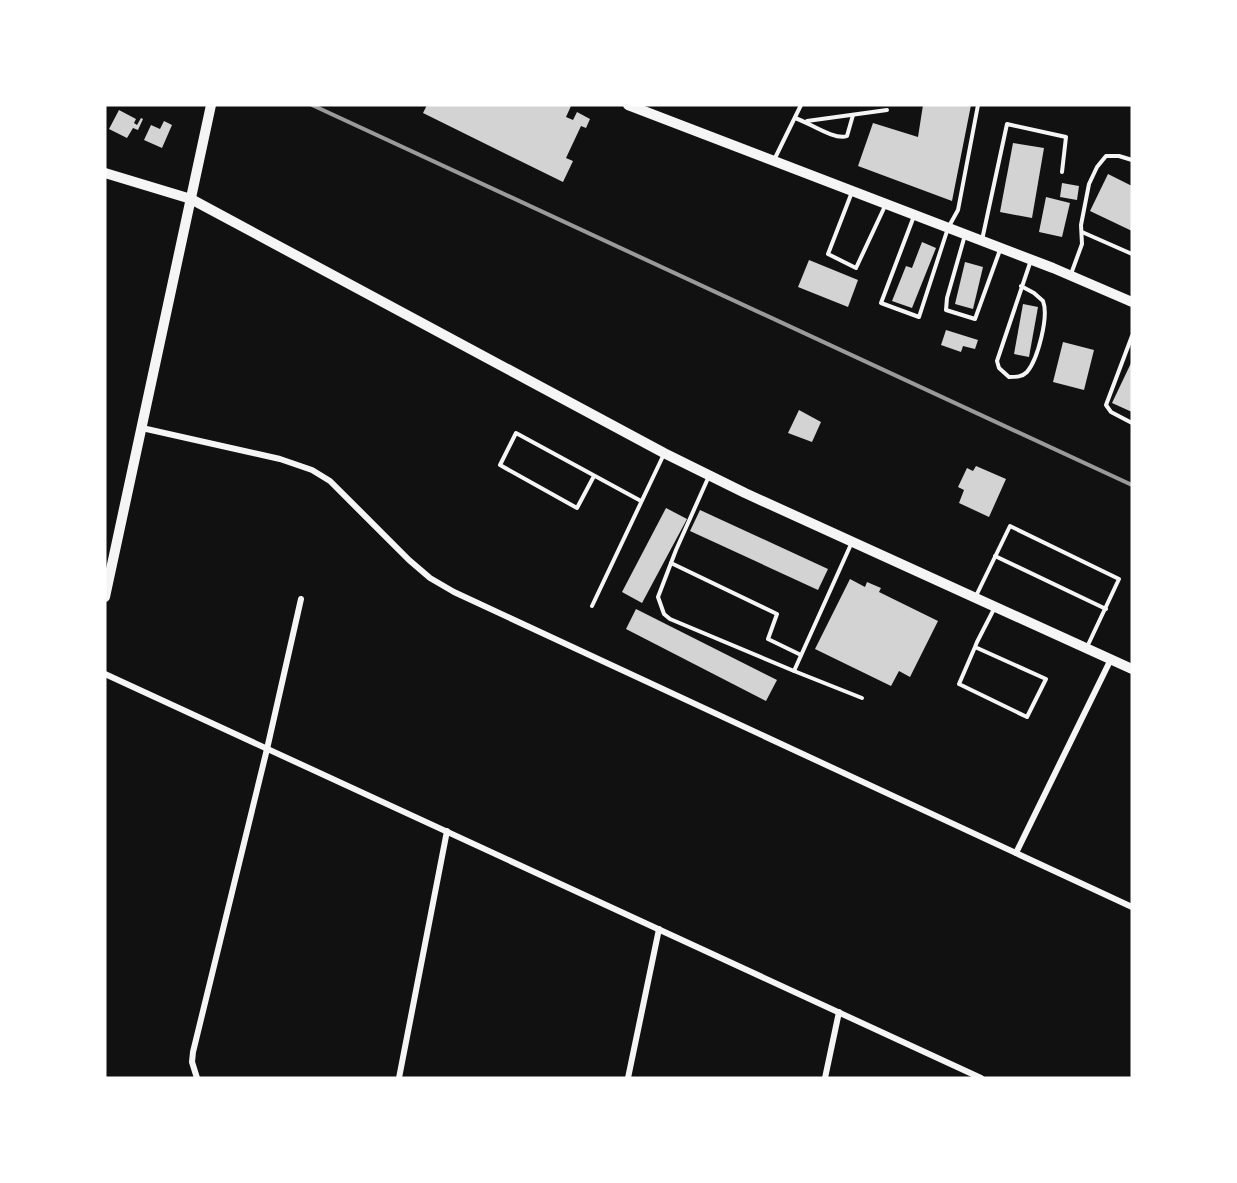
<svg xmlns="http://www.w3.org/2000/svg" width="1237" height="1183" font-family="'Space Grotesk',sans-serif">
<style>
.building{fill:#d3d3d3}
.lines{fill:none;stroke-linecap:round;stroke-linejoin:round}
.service{stroke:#f5f5f5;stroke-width:4}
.minor{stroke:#f5f5f5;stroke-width:6}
.tertiary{stroke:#f5f5f5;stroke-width:10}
.secondary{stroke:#f5f5f5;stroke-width:10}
.rail{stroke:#9a9a9a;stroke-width:4}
</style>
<rect width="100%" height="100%" fill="#111"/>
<!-- building -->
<g class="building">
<path d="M 427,105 L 568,105 L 571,106 L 566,117 L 573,120 L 577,112 L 590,119 L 586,128 L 581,126 L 566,158 L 573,161 L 563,182 L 423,113 Z"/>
<path d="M 923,105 L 971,105 L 952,201 L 858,166 L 873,123 L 918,137 Z"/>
<path d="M 119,110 L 136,119 L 134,123 L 137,125 L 141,118 L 143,119 L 138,130 L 133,128 L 127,138 L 109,129 Z"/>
<path d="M 164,121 L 172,125 L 162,148 L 144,140 L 151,125 L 160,129 Z"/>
<path d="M 1013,143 L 1044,148 L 1032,218 L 1000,212 Z"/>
<path d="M 1108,174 L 1132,186 L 1132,231 L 1090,211 Z"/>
<path d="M 1062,183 L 1079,186 L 1077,200 L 1060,197 Z"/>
<path d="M 1046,197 L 1070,203 L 1062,237 L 1039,232 Z"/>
<path d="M 922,242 L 936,248 L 912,308 L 892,301 L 906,266 L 912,268 Z"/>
<path d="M 809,260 L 858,280 L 848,307 L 798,287 Z"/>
<path d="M 965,262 L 983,267 L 973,309 L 955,304 Z"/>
<path d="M 1023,304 L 1038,307 L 1029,357 L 1014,354 Z"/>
<path d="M 946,330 L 978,340 L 975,349 L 963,346 L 961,352 L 941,345 Z"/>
<path d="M 1063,342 L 1094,350 L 1084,390 L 1053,382 Z"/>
<path d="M 1132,361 L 1132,412 L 1112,403 Z"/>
<path d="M 799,410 L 821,422 L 812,442 L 788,433 Z"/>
<path d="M 976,466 L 1006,479 L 989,517 L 959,503 L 964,490 L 958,487 L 967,468 L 973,471 Z"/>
<path d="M 666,508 L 687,519 L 642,603 L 622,592 Z"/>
<path d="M 700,510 L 828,569 L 818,590 L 690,531 Z"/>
<path d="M 850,579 L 865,587 L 867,582 L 881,588 L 879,592 L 938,621 L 910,677 L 899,671 L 891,686 L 815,649 Z"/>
<path d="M 636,609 L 777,680 L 766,701 L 626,629 Z"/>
</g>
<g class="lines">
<!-- service -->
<g class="service">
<path d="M 795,118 C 808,122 835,141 847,136 L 853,115"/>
<path d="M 807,121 L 887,110"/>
<path d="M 775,158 L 801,105"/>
<path d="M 852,192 L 828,254 L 856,268 L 885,206"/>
<path d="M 914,216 L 881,303 L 919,317 L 948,228 L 958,210 L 978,105"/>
<path d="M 1082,232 L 1132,254"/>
<path d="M 965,235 L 947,298 L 946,310 L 975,319 L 1000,250"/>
<path d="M 982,240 L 1007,124 L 1066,137 L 1062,172"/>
<path d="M 1071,274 L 1082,244 L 1081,225 L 1089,184 L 1097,167 L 1106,156 L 1119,156 L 1132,160"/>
<path d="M 1021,286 L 1034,293 L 1043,301 C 1049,316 1038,359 1027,372 C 1022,377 1016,377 1009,377 L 999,368 L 997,361 L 1031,260"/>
<path d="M 1132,336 L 1106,405 L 1111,412 L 1132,423"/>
<path d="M 594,476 L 577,508 L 500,465 L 516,433 L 641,501"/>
<path d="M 709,476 L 676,550 L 658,597 L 664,614 L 670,619 L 794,671 L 852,542"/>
<path d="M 995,556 L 1106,609"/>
<path d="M 671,563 L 777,614 L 768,639 L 801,655"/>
<path d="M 975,598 L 1010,526 L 1119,579 L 1087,647"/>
<path d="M 592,606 L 664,454"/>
<path d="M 975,647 L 1046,679 L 1027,717 L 959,684 L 975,647 L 977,642 L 995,607"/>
<path d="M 794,671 L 862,698"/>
</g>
<!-- minor -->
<g class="minor">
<path d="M 142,428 L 280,459 L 312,470 L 330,481 L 409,560 L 430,578 L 454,592 L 1132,907"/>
<path d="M 105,674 L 981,1078"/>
<path d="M 1016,853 L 1111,659"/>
<path d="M 197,1078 L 192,1062 L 193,1052 L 267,749 L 301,599"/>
<path d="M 399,1078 L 447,831"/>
<path d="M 628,1078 L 659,929"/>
<path d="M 825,1078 L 839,1012"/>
</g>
<!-- tertiary -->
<g class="tertiary">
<path d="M 105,173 L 191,199 L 664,453 L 745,493 L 1132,669"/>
<path d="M 105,597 L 211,105"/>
</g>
<!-- secondary -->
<path class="secondary" d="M 628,105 L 1053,268 L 1132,302"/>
<!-- rail -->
<path class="rail" d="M 312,105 L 1132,485"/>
</g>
<!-- border -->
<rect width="1237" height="1183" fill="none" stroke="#ffffff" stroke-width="213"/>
</svg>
